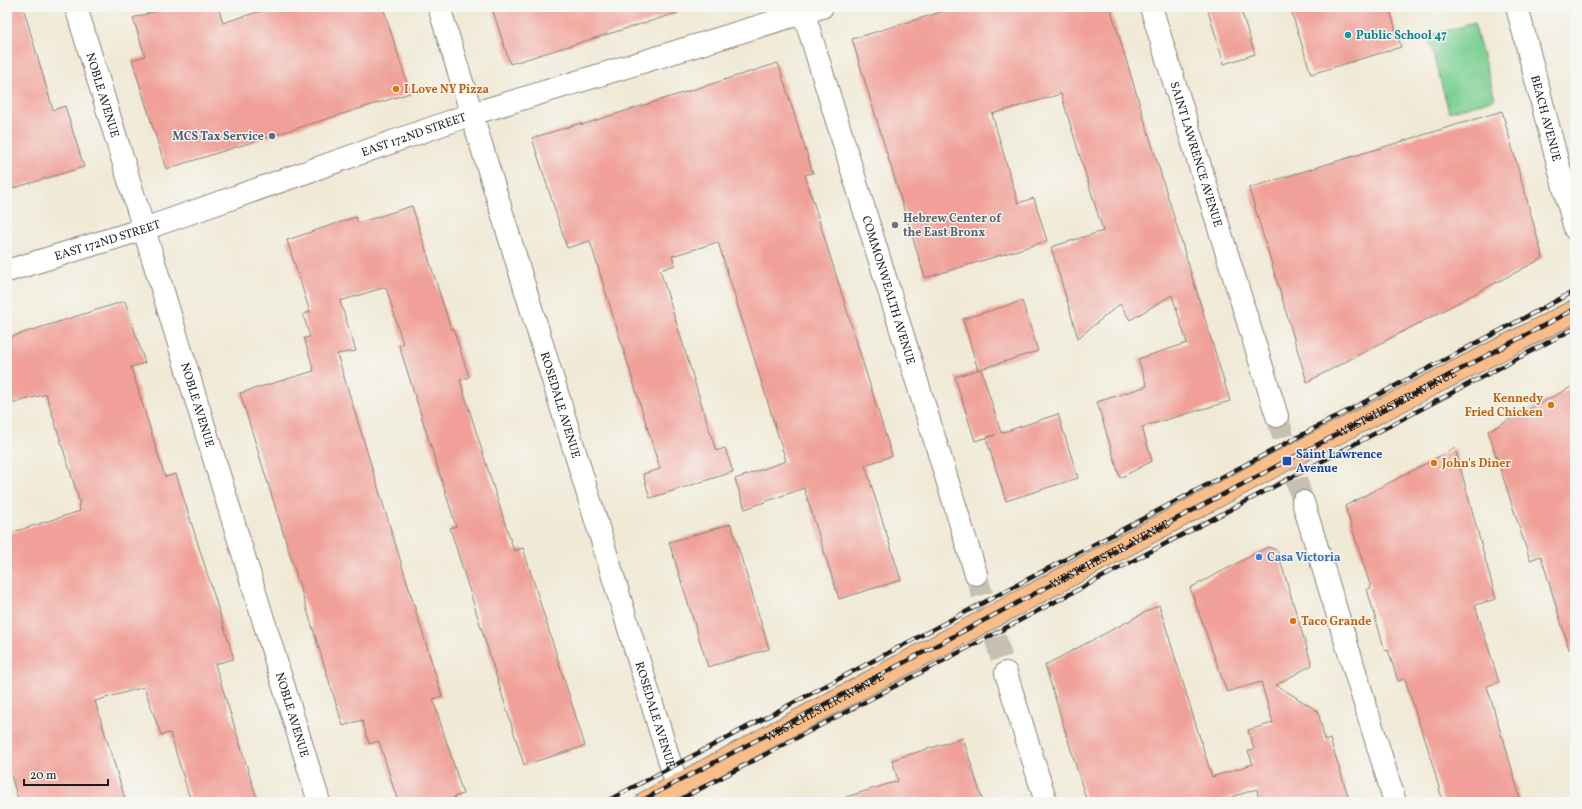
<svg xmlns="http://www.w3.org/2000/svg" width="1582" height="809" font-family="Vollkorn,serif">
<style>
.green{fill:#7dd093;stroke:#4c7658}
.building{fill:#f0a098}
.lines{fill:none;stroke-linecap:round;stroke-linejoin:round}
.minor-tunnel{stroke:#c6c0b0;stroke-width:22;stroke-dasharray:22 11;stroke-linecap:butt}
.minor-casing{stroke:#868278;stroke-width:24}
.major-casing{stroke:#868278;stroke-width:24}
.minor{stroke:#fff;stroke-width:22}
.major{stroke:#f8bd89;stroke-width:22}
.rail-casing{stroke:#1c1c1c;stroke-width:4.5}
.rail{stroke:#f6f6f2;stroke-width:3;stroke-dasharray:9;stroke-linecap:butt}
.culture-dot{fill:#0f9aa8;stroke:#f6f6f2;stroke-width:1.5}
.food-dot{fill:#e8710a;stroke:#f6f6f2;stroke-width:1.5}
.service-dot{fill:#5c6f8a;stroke:#f6f6f2;stroke-width:1.5}
.worship-dot{fill:#6b7280;stroke:#f6f6f2;stroke-width:1.5}
.transit-dot{fill:#1a4fb4;stroke:#f6f6f2;stroke-width:1.5}
.shop-dot{fill:#3f7fe0;stroke:#f6f6f2;stroke-width:1.5}
.labels{text-anchor:middle;stroke-width:3;stroke-linejoin:round;paint-order:stroke}
.culture-label{font-size:12px;font-weight:bold;fill:#0d838f;stroke:#f6f6f2;text-anchor:start}
.food-label{font-size:12px;font-weight:bold;fill:#c56008;stroke:#f6f6f2;text-anchor:start}
.street-label{font-size:12px;fill:#1c1c1c;stroke:#f6f6f2}
.service-label{font-size:12px;font-weight:bold;fill:#4e5e75;stroke:#f6f6f2;text-anchor:end}
.worship-label{font-size:12px;font-weight:bold;fill:#5b616d;stroke:#f6f6f2;text-anchor:start}
.transit-label{font-size:12px;font-weight:bold;fill:#164399;stroke:#f6f6f2;text-anchor:start}
.shop-label{font-size:12px;font-weight:bold;fill:#366cbe;stroke:#f6f6f2;text-anchor:start}
</style>
<rect width="100%" height="100%" fill="#f6f6f2"/>
<filter id="ink" filterUnits="userSpaceOnUse"><feTurbulence type="fractalNoise" baseFrequency=".025" numOctaves="2"/><feDisplacementMap in="SourceGraphic" scale="8" xChannelSelector="R" yChannelSelector="G"/><feConvolveMatrix kernelMatrix="1 2 1 2 8 2 1 2 1" color-interpolation-filters="sRGB"/></filter>
<filter id="wash" filterUnits="userSpaceOnUse"><feTurbulence type="fractalNoise" baseFrequency=".012" numOctaves="4" result="noise"/><feDisplacementMap in="SourceGraphic" scale="16" xChannelSelector="R" yChannelSelector="G"/><feGaussianBlur stdDeviation="0.9" result="paint"/><feColorMatrix in="noise" values="0 0 0 0 0 0 0 0 0 0 0 0 0 0 0 0 0 1.4 0 .05"/><feComposite in="paint" operator="in"/></filter>
<g filter="url(#wash)">
<rect width="100%" height="100%" fill="#f0e9d5"/>
<!-- green -->
<path class="green" d="M 1474,23 L 1495,99 L 1449,112 L 1428,36 Z"/>
<g id="blocks">
<!-- building -->
<g class="building">
<path d="M 7,7 L 23,7 L 53,110 L 65,106 L 84,167 L 7,190 Z"/>
<path d="M 169,7 L 218,7 L 223,23 L 273,7 L 383,7 L 410,93 L 166,169 L 132,60 L 145,56 L 133,18 Z"/>
<path d="M 508,7 L 676,7 L 677,13 L 510,64 L 493,11 Z"/>
<path d="M 958,7 L 1110,7 L 1230,401 L 1142,427 L 1152,461 L 1120,478 L 1097,402 L 1147,386 L 1138,359 L 1187,343 L 1172,295 L 1130,320 L 1120,304 L 1078,338 L 1051,247 L 1103,231 L 1061,94 L 992,114 L 1018,203 L 1034,198 L 1047,241 L 925,278 L 852,39 Z"/>
<path d="M 1207,7 L 1240,7 L 1255,54 L 1224,64 Z"/>
<path d="M 1290,7 L 1389,7 L 1401,47 L 1311,74 Z"/>
<path d="M 778,63 L 813,173 L 805,175 L 892,456 L 865,465 L 901,580 L 839,599 L 804,488 L 745,509 L 735,479 L 786,461 L 718,242 L 672,256 L 675,265 L 660,270 L 716,451 L 725,448 L 733,472 L 650,498 L 643,474 L 660,469 L 590,241 L 567,248 L 532,138 L 581,123 L 581,125 Z"/>
<path d="M 1502,111 L 1543,258 L 1307,382 L 1249,188 Z"/>
<path d="M 412,206 L 451,329 L 453,328 L 469,377 L 460,380 L 493,486 L 514,551 L 523,548 L 585,746 L 524,765 L 450,528 L 456,526 L 399,345 L 403,344 L 386,287 L 340,301 L 356,351 L 337,354 L 442,696 L 433,699 L 463,794 L 454,797 L 456,802 L 398,802 L 379,741 L 369,744 L 362,720 L 343,726 L 240,393 L 314,371 L 304,338 L 310,337 L 303,314 L 310,312 L 287,240 L 356,217 L 358,223 Z"/>
<path d="M 125,301 L 145,363 L 131,367 L 165,477 L 176,474 L 234,659 L 215,664 L 258,802 L 191,802 L 170,733 L 161,735 L 144,687 L 95,701 L 126,802 L 19,802 L 7,762 L 7,534 L 80,511 L 78,504 L 80,503 L 46,394 L 7,405 L 7,338 Z"/>
<path d="M 1022,301 L 1038,351 L 981,369 L 1001,433 L 1058,414 L 1078,478 L 1006,501 L 986,438 L 995,435 L 975,441 L 955,377 L 980,369 L 978,370 L 963,319 Z"/>
<path d="M 1575,385 L 1575,648 L 1569,649 L 1541,556 L 1530,560 L 1488,431 Z"/>
<path d="M 1455,448 L 1496,599 L 1475,605 L 1499,682 L 1487,686 L 1502,737 L 1503,737 L 1521,802 L 1443,802 L 1425,738 L 1424,739 L 1405,679 L 1398,681 L 1388,650 L 1385,651 L 1367,589 L 1371,588 L 1345,506 Z"/>
<path d="M 731,524 L 769,649 L 708,667 L 669,542 Z"/>
<path d="M 1268,547 L 1277,550 L 1312,665 L 1276,685 L 1318,711 L 1325,741 L 1330,739 L 1350,802 L 1259,802 L 1257,789 L 1216,802 L 1087,802 L 1045,665 L 1159,605 L 1212,777 L 1253,764 L 1248,751 L 1254,749 L 1248,730 L 1273,723 L 1261,682 L 1227,692 L 1190,588 Z"/>
<path d="M 963,738 L 983,802 L 847,802 L 846,797 L 898,781 L 892,760 Z"/>
</g>
</g>
</g>
<g filter="url(#ink)">
<use href="#blocks" fill-opacity="0" stroke="#868278" stroke-width="1"/>
<g class="lines">
<!-- minor-tunnel -->
<g class="minor-tunnel">
<path d="M 1277,416 L 1303,502"/>
<path d="M 976,574 L 1006,673"/>
</g>
<!-- minor casing -->
<g class="minor-casing">
<g id="minor">
<path id="s1" d="M 76,7 L 319,802"/>
<path id="s2" d="M 439,7 L 682,802"/>
<path id="s3" d="M 802,7 L 976,574"/>
<path id="s4" d="M 1151,7 L 1277,416"/>
<path id="s5" d="M 1517,7 L 1575,229"/>
<path id="s6" d="M 7,271 L 144,229 L 472,114 L 822,7"/>
<path d="M 1303,502 L 1395,802"/>
<path d="M 1006,673 L 1046,802"/>
</g>
</g>
<!-- major casing -->
<g class="major-casing">
<g id="major">
<path id="s7" d="M 647,802 L 1290,457 L 1575,311"/>
</g>
</g>
<!-- minor -->
<use href="#minor" class="minor"/>
<!-- major -->
<use href="#major" class="major"/>
<!-- rail casing -->
<g class="rail-casing">
<g id="rail">
<path d="M 605,802 L 1575,291"/>
<path id="s8" d="M 639,802 L 1575,309"/>
<path d="M 675,802 L 1575,328"/>
</g>
</g>
<!-- rail -->
<use href="#rail" class="rail"/>
</g>
</g>
<!-- markers -->
<circle class="culture-dot" cx="1348" cy="35" r="4"/>
<g class="food-dot">
<circle cx="396" cy="89" r="4"/>
<circle cx="1551" cy="405" r="4"/>
<circle cx="1434" cy="463" r="4"/>
<circle cx="1293" cy="621" r="4"/>
</g>
<circle class="service-dot" cx="272" cy="136" r="4"/>
<circle class="worship-dot" cx="895" cy="225" r="4"/>
<rect class="transit-dot" x="1282" y="456" width="10" height="10" rx="2"/>
<circle class="shop-dot" cx="1259" cy="557" r="4"/>
<g class="labels">
<!-- culture labels -->
<g class="culture-label">
<text x="1356" y="39">Public School 47</text>
</g>
<!-- food labels -->
<g class="food-label">
<text x="404" y="93">I Love NY Pizza</text>
<text x="1543" y="402" text-anchor="end">Kennedy<tspan x="1543" dy="14">Fried Chicken</tspan></text>
<text x="1442" y="467">John's Diner</text>
<text x="1301" y="625">Taco Grande</text>
</g>
<!-- street labels -->
<g class="street-label">
<text dy="4" stroke="none"><textPath href="#s1" startOffset="92">NOBLE AVENUE</textPath></text>
<text dy="4" stroke="none"><textPath href="#s5" startOffset="115">BEACH AVENUE</textPath></text>
<text dy="4" stroke="none"><textPath href="#s6" startOffset="429">EAST 172ND STREET</textPath></text>
<text dy="4" stroke="none"><textPath href="#s4" startOffset="154">SAINT LAWRENCE AVENUE</textPath></text>
<text dy="4" stroke="none"><textPath href="#s6" startOffset="105">EAST 172ND STREET</textPath></text>
<text dy="4" stroke="none"><textPath href="#s3" startOffset="296">COMMONWEALTH AVENUE</textPath></text>
<text dy="4" stroke="none"><textPath href="#s8" startOffset="856">WESTCHESTER AVENUE</textPath></text>
<text dy="4" stroke="none"><textPath href="#s1" startOffset="416">NOBLE AVENUE</textPath></text>
<text dy="4" stroke="none"><textPath href="#s2" startOffset="416">ROSEDALE AVENUE</textPath></text>
<text dy="4" stroke="none"><textPath href="#s8" startOffset="532">WESTCHESTER AVENUE</textPath></text>
<text dy="4" stroke="none"><textPath href="#s7" startOffset="201">WESTCHESTER AVENUE</textPath></text>
<text dy="4" stroke="none"><textPath href="#s1" startOffset="740">NOBLE AVENUE</textPath></text>
<text dy="4" stroke="none"><textPath href="#s2" startOffset="740">ROSEDALE AVENUE</textPath></text>
</g>
<!-- service labels -->
<g class="service-label">
<text x="264" y="140">MCS Tax Service</text>
</g>
<!-- worship labels -->
<g class="worship-label">
<text x="903" y="222">Hebrew Center of<tspan x="903" dy="14">the East Bronx</tspan></text>
</g>
<!-- transit labels -->
<g class="transit-label">
<text x="1296" y="458">Saint Lawrence<tspan x="1296" dy="14">Avenue</tspan></text>
</g>
<!-- shop labels -->
<g class="shop-label">
<text x="1267" y="561">Casa Victoria</text>
</g>
</g>
<!-- margin -->
<rect width="1582" height="809" fill="none" stroke="#f6f6f2" stroke-width="24"/>
<!-- scale -->
<path d="M24 779v6h84v-6" fill="none" stroke="#1c1c1c" stroke-width="2"/>
<text x="30" y="779" font-size="12" fill="#1c1c1c" stroke="#f6f6f2" stroke-width="3" paint-order="stroke">20 m</text>
</svg>
